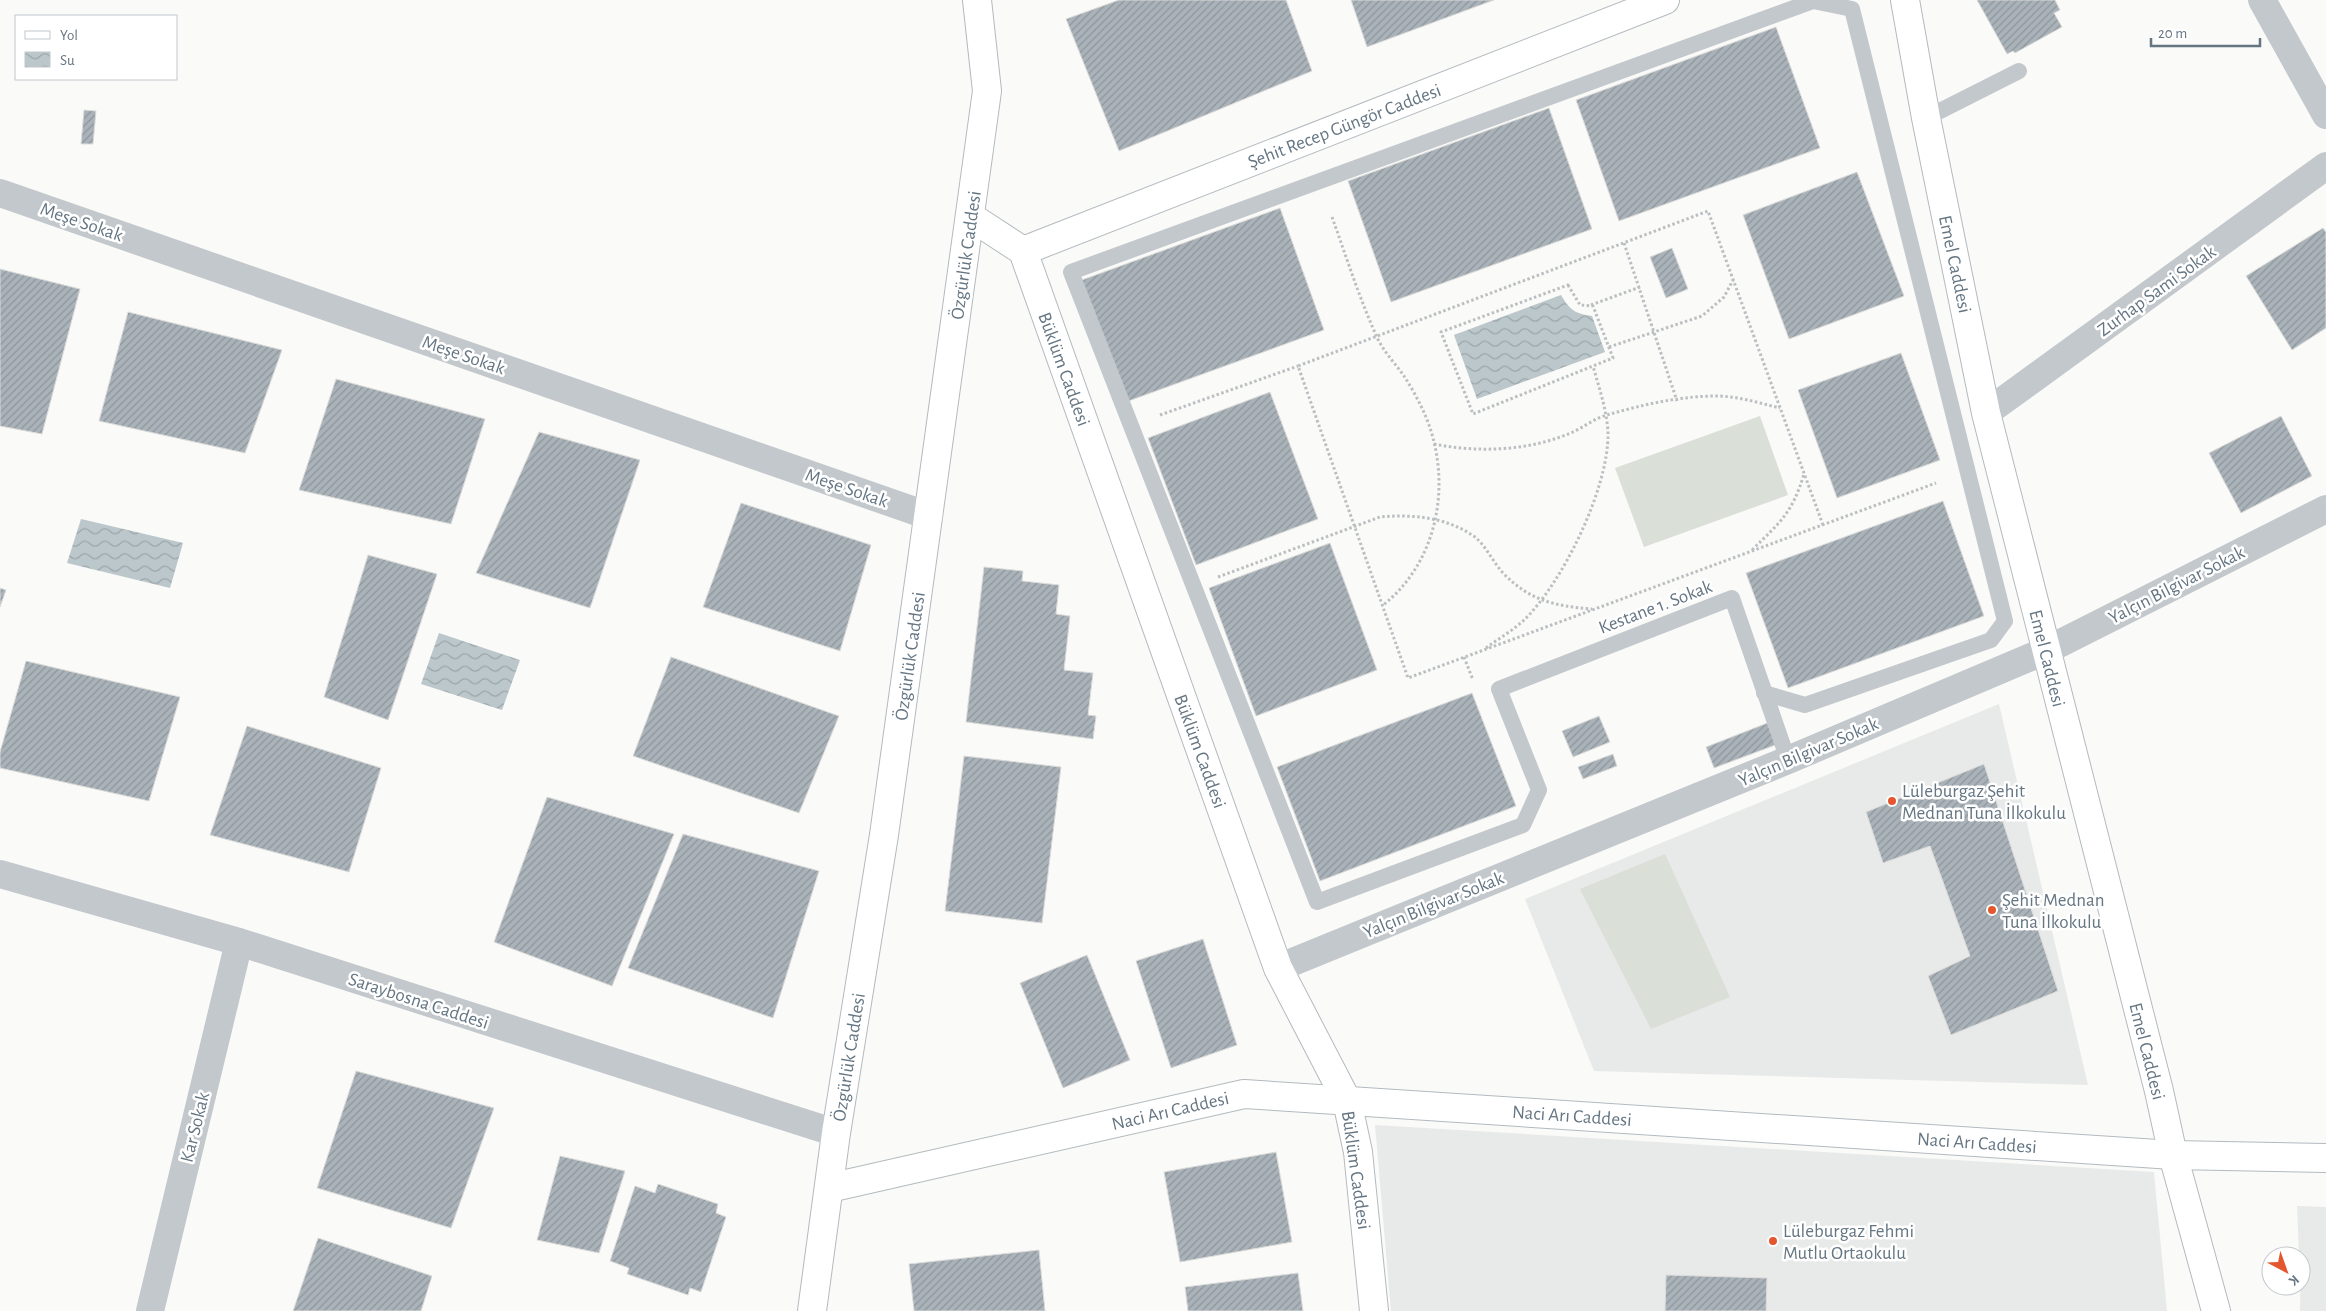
<svg xmlns="http://www.w3.org/2000/svg" width="2326" height="1311" font-family="'Alegreya Sans',sans-serif">
<style>
.built{fill:#e8e9e9}
.pitch{fill:#dadfd7}
.water{fill:url(#water-waves)}
.building{fill:url(#building-hatch);stroke:#dcdcda}
.lines{fill:none;stroke-linecap:round;stroke-linejoin:round}
.secondary-casing{stroke:#b3babf;stroke-width:30}
.path{stroke:#bbbfc2;stroke-width:3;stroke-dasharray:2.5 2.5;stroke-linecap:butt}
.lane{stroke:#c3c8cc;stroke-width:16}
.street{stroke:#c3c8cc;stroke-width:28}
.secondary{stroke:#fff;stroke-width:28}
.poi-dot{fill:#e4572e;stroke:#fff;stroke-width:2}
.labels{text-anchor:middle;stroke-width:5;stroke-linejoin:round;paint-order:stroke}
.street-label{font-size:19px;fill:#657683;stroke:#fff}
.poi-label{font-size:19px;fill:#657683;stroke:#fff;text-anchor:start}
</style>
<defs>
<pattern id="water-waves" width="16" height="10" patternUnits="userSpaceOnUse" patternTransform="scale(1.25)"><rect width="16" height="10" fill="#bbc7cb"/><path d="M0 5q4-4 8 0t8 0" fill="none" stroke="#9ca6aa"/></pattern>
<pattern id="building-hatch" width="6" height="6" patternUnits="userSpaceOnUse" patternTransform="scale(1.25)"><rect width="6" height="6" fill="#aab3b9"/><path d="M-1 1l2-2M0 6l6-6M5 7l2-2" fill="none" stroke="#8e969c"/></pattern>
</defs>
<rect width="100%" height="100%" fill="#fafaf8"/>
<!-- built -->
<g class="built">
<path d="M 1999,704 L 2088,1085 L 1594,1071 L 1525,899 Z"/>
<path d="M 1375,1125 L 2154,1172 L 2167,1311 L 1391,1311 Z"/>
<path d="M 2297,1206 L 2326,1207 L 2326,1311 L 2300,1311 L 2301,1256 L 2299,1256 Z"/>
</g>
<!-- pitch -->
<g class="pitch">
<path d="M 1760,416 L 1788,495 L 1644,547 L 1615,468 Z"/>
<path d="M 1665,854 L 1730,997 L 1651,1029 L 1580,889 Z"/>
</g>
<!-- water -->
<g class="water">
<path d="M 1561,295 C 1569,309 1575,314 1592,316 L 1605,352 L 1477,399 L 1454,335 Z"/>
<path d="M 81,519 L 183,543 L 170,588 L 67,563 Z"/>
<path d="M 439,633 L 520,660 L 502,710 L 421,684 Z"/>
</g>
<!-- building -->
<g class="building">
<path d="M 1119,0 L 1286,0 L 1312,71 L 1119,151 L 1066,19 Z"/>
<path d="M 1351,0 L 1494,0 L 1367,47 Z"/>
<path d="M 1977,0 L 2055,0 L 2060,10 L 2054,13 L 2062,27 L 2015,53 L 2013,51 L 2007,54 Z"/>
<path d="M 1776,27 L 1820,148 L 1619,221 L 1576,100 Z"/>
<path d="M 1549,108 L 1592,229 L 1391,302 L 1348,181 Z"/>
<path d="M 84,110 L 96,111 L 93,144 L 81,144 Z"/>
<path d="M 1857,172 L 1904,296 L 1789,339 L 1743,215 Z"/>
<path d="M 1280,208 L 1324,330 L 1123,403 L 1079,281 Z"/>
<path d="M 2323,228 L 2326,232 L 2326,328 L 2292,350 L 2246,276 Z"/>
<path d="M 1672,248 L 1688,289 L 1666,298 L 1650,257 Z"/>
<path d="M 0,269 L 80,289 L 42,434 L 0,426 Z"/>
<path d="M 128,312 L 282,350 L 245,453 L 99,421 Z"/>
<path d="M 1901,353 L 1940,460 L 1837,498 L 1798,390 Z"/>
<path d="M 336,379 L 485,419 L 451,524 L 299,490 Z"/>
<path d="M 1270,392 L 1318,519 L 1196,565 L 1148,438 Z"/>
<path d="M 2281,416 L 2312,476 L 2241,513 L 2209,453 Z"/>
<path d="M 539,432 L 640,460 L 590,608 L 476,573 Z"/>
<path d="M 1943,501 L 1984,616 L 1788,688 L 1746,573 Z"/>
<path d="M 741,503 L 871,545 L 840,651 L 703,607 Z"/>
<path d="M 1330,543 L 1377,670 L 1256,716 L 1209,588 Z"/>
<path d="M 368,555 L 437,574 L 388,720 L 324,697 Z"/>
<path d="M 984,567 L 1023,571 L 1022,581 L 1059,585 L 1056,614 L 1070,616 L 1064,670 L 1093,673 L 1088,715 L 1096,716 L 1093,739 L 966,722 Z"/>
<path d="M 0,588 L 6,590 L 0,607 Z"/>
<path d="M 671,657 L 839,716 L 799,813 L 633,756 Z"/>
<path d="M 26,661 L 180,697 L 149,801 L 0,768 L 0,752 Z"/>
<path d="M 1472,693 L 1516,806 L 1320,881 L 1277,767 Z"/>
<path d="M 1599,716 L 1610,742 L 1573,757 L 1562,731 Z"/>
<path d="M 1770,722 L 1778,744 L 1714,768 L 1706,747 Z"/>
<path d="M 247,726 L 381,768 L 349,872 L 210,835 Z"/>
<path d="M 1613,754 L 1617,766 L 1583,779 L 1578,767 Z"/>
<path d="M 964,756 L 1061,767 L 1042,923 L 945,911 Z"/>
<path d="M 1984,764 L 2058,991 L 1951,1035 L 1928,976 L 1970,956 L 1930,846 L 1883,863 L 1866,812 Z"/>
<path d="M 547,797 L 674,834 L 612,986 L 494,942 Z"/>
<path d="M 683,834 L 819,871 L 773,1018 L 628,968 Z"/>
<path d="M 1203,939 L 1237,1045 L 1171,1068 L 1136,961 Z"/>
<path d="M 1087,955 L 1130,1060 L 1063,1088 L 1020,983 Z"/>
<path d="M 356,1071 L 494,1108 L 451,1228 L 317,1188 Z"/>
<path d="M 1276,1152 L 1292,1242 L 1180,1262 L 1164,1172 Z"/>
<path d="M 560,1156 L 625,1171 L 599,1253 L 537,1240 Z"/>
<path d="M 658,1184 L 718,1204 L 716,1213 L 726,1217 L 701,1292 L 690,1288 L 688,1295 L 627,1274 L 629,1268 L 610,1261 L 635,1186 L 655,1193 Z"/>
<path d="M 318,1238 L 432,1276 L 421,1311 L 293,1311 Z"/>
<path d="M 1039,1250 L 1045,1311 L 914,1311 L 909,1264 Z"/>
<path d="M 1298,1273 L 1303,1311 L 1188,1311 L 1185,1287 Z"/>
<path d="M 1666,1275 L 1767,1278 L 1766,1311 L 1665,1311 Z"/>
</g>
<g class="lines">
<!-- secondary casing -->
<g class="secondary-casing">
<g id="secondary">
<path d="M 1905,0 L 1926,118 L 1986,413 L 2159,1091 L 2173,1155 L 2216,1311"/>
<path d="M 971,217 L 1023,251 L 1278,968 L 1347,1101 L 1358,1152 L 1374,1311"/>
<path d="M 1023,251 L 1665,0"/>
<path d="M 829,1188 L 1244,1094 L 2173,1155 L 2326,1158"/>
<path d="M 812,1311 L 836,1133 L 884,835 L 987,91 L 977,0"/>
</g>
</g>
<!-- path -->
<g class="path">
<path d="M 1332,217 C 1346,256 1359,297 1376,335 C 1382,350 1395,363 1404,376 C 1410,385 1416,396 1421,406 C 1454,473 1442,559 1382,606"/>
<path d="M 1624,243 L 1677,401"/>
<path d="M 1568,285 L 1580,305 L 1593,306 L 1613,358 L 1473,414 L 1441,332 Z"/>
<path d="M 1591,305 L 1640,287"/>
<path d="M 1609,347 L 1702,316 L 1724,297 L 1733,280"/>
<path d="M 1160,415 L 1298,366"/>
<path d="M 1434,444 C 1479,453 1530,451 1573,432 C 1584,427 1595,418 1607,415 C 1641,405 1680,396 1716,396 C 1738,396 1759,403 1780,408"/>
<path d="M 1823,525 L 1708,211 L 1298,366 L 1408,678 L 1936,483"/>
<path d="M 1752,550 C 1780,522 1792,514 1804,474"/>
<path d="M 1218,577 L 1380,517 C 1412,514 1447,517 1475,537 C 1486,546 1493,562 1503,573 C 1530,601 1555,606 1592,609"/>
<path d="M 1486,648 C 1498,639 1512,631 1523,621 C 1562,584 1609,488 1608,433 C 1607,410 1599,388 1593,366"/>
<path d="M 1464,657 L 1473,680"/>
</g>
<!-- lane -->
<g class="lane">
<path d="M 1926,118 L 2019,71"/>
<path d="M 1764,693 L 1805,705 L 1991,640 L 2005,621 L 1852,9 L 1813,1 L 1071,272 L 1317,902 L 1523,825 L 1539,790 L 1499,689 L 1732,598 L 1788,760"/>
</g>
<!-- street -->
<g class="street">
<path d="M 2262,0 L 2326,115"/>
<path d="M 0,193 L 929,516"/>
<path d="M 1986,413 L 2326,166"/>
<path d="M 0,874 L 239,942 L 836,1133"/>
<path d="M 1278,968 L 1788,760 L 2045,651 L 2326,509"/>
<path d="M 150,1311 L 239,942"/>
</g>
<!-- secondary -->
<use href="#secondary" class="secondary"/>
</g>
<!-- markers -->
<g class="poi-dot">
<circle cx="1892" cy="801" r="5"/>
<circle cx="1992" cy="910" r="5"/>
<circle cx="1773" cy="1241" r="5"/>
</g>
<g class="labels">
<!-- street labels -->
<g class="street-label">
<text transform="translate(1344 125) rotate(-21)" y="7">Şehit Recep Güngör Caddesi</text>
<text transform="translate(82 221) rotate(19)" y="7">Meşe Sokak</text>
<text transform="translate(965 255) rotate(-82)" y="7">Özgürlük Caddesi</text>
<text transform="translate(1956 264) rotate(78)" y="7">Emel Caddesi</text>
<text transform="translate(2156 290) rotate(-36)" y="7">Zurhap Sami Sokak</text>
<text transform="translate(464 354) rotate(19)" y="7">Meşe Sokak</text>
<text transform="translate(1065 369) rotate(70)" y="7">Büklüm Caddesi</text>
<text transform="translate(847 487) rotate(19)" y="7">Meşe Sokak</text>
<text transform="translate(2176 584) rotate(-27)" y="7">Yalçın Bilgivar Sokak</text>
<text transform="translate(1655 606) rotate(-21)" y="7">Kestane 1. Sokak</text>
<text transform="translate(909 656) rotate(-82)" y="7">Özgürlük Caddesi</text>
<text transform="translate(2048 658) rotate(76)" y="7">Emel Caddesi</text>
<text transform="translate(1201 751) rotate(70)" y="7">Büklüm Caddesi</text>
<text transform="translate(1808 751) rotate(-23)" y="7">Yalçın Bilgivar Sokak</text>
<text transform="translate(1433 904) rotate(-22)" y="7">Yalçın Bilgivar Sokak</text>
<text transform="translate(419 1000) rotate(18)" y="7">Saraybosna Caddesi</text>
<text transform="translate(2148 1051) rotate(76)" y="7">Emel Caddesi</text>
<text transform="translate(848 1057) rotate(-81)" y="7">Özgürlük Caddesi</text>
<text transform="translate(1170 1110) rotate(-13)" y="7">Naci Arı Caddesi</text>
<text transform="translate(1572 1115) rotate(4)" y="7">Naci Arı Caddesi</text>
<text transform="translate(194 1127) rotate(-76)" y="7">Kar Sokak</text>
<text transform="translate(1977 1142) rotate(4)" y="7">Naci Arı Caddesi</text>
<text transform="translate(1357 1170) rotate(82)" y="7">Büklüm Caddesi</text>
</g>
<!-- poi labels -->
<g class="poi-label">
<text x="1902" y="797">Lüleburgaz Şehit<tspan x="1902" dy="22">Mednan Tuna İlkokulu</tspan></text>
<text x="2002" y="906">Şehit Mednan<tspan x="2002" dy="22">Tuna İlkokulu</tspan></text>
<text x="1783" y="1237">Lüleburgaz Fehmi<tspan x="1783" dy="22">Mutlu Ortaokulu</tspan></text>
</g>
</g>
<!-- legend -->
<rect x="15" y="15" width="162" height="65" fill="#ffffff" stroke="#c1c8cd"/>
<rect x="25" y="31" width="25" height="8" fill="#ffffff" stroke="#c1c8cd"/>
<text x="60" y="40" font-size="15" fill="#657683">Yol</text>
<rect x="25" y="52" width="25" height="15" fill="url(#water-waves)" stroke="#c1c8cd"/>
<text x="60" y="65" font-size="15" fill="#657683">Su</text>
<!-- north arrow -->
<g transform="translate(2286 1271) rotate(139)"><circle r="24" fill="#ffffff" stroke="#c1c8cd"/>
<path d="M0-4L9 19L0 12L-9 19Z" fill="#e4572e"/>
<text y="-8" font-size="14" font-weight="bold" text-anchor="middle" fill="#657683">K</text>
</g>
<!-- scale -->
<path d="M2151 38v8h109v-8" fill="none" stroke="#657683" stroke-width="2.5"/>
<text x="2158" y="38" font-size="15" fill="#657683" stroke="#ffffff" stroke-width="4" paint-order="stroke">20 m</text>
</svg>
